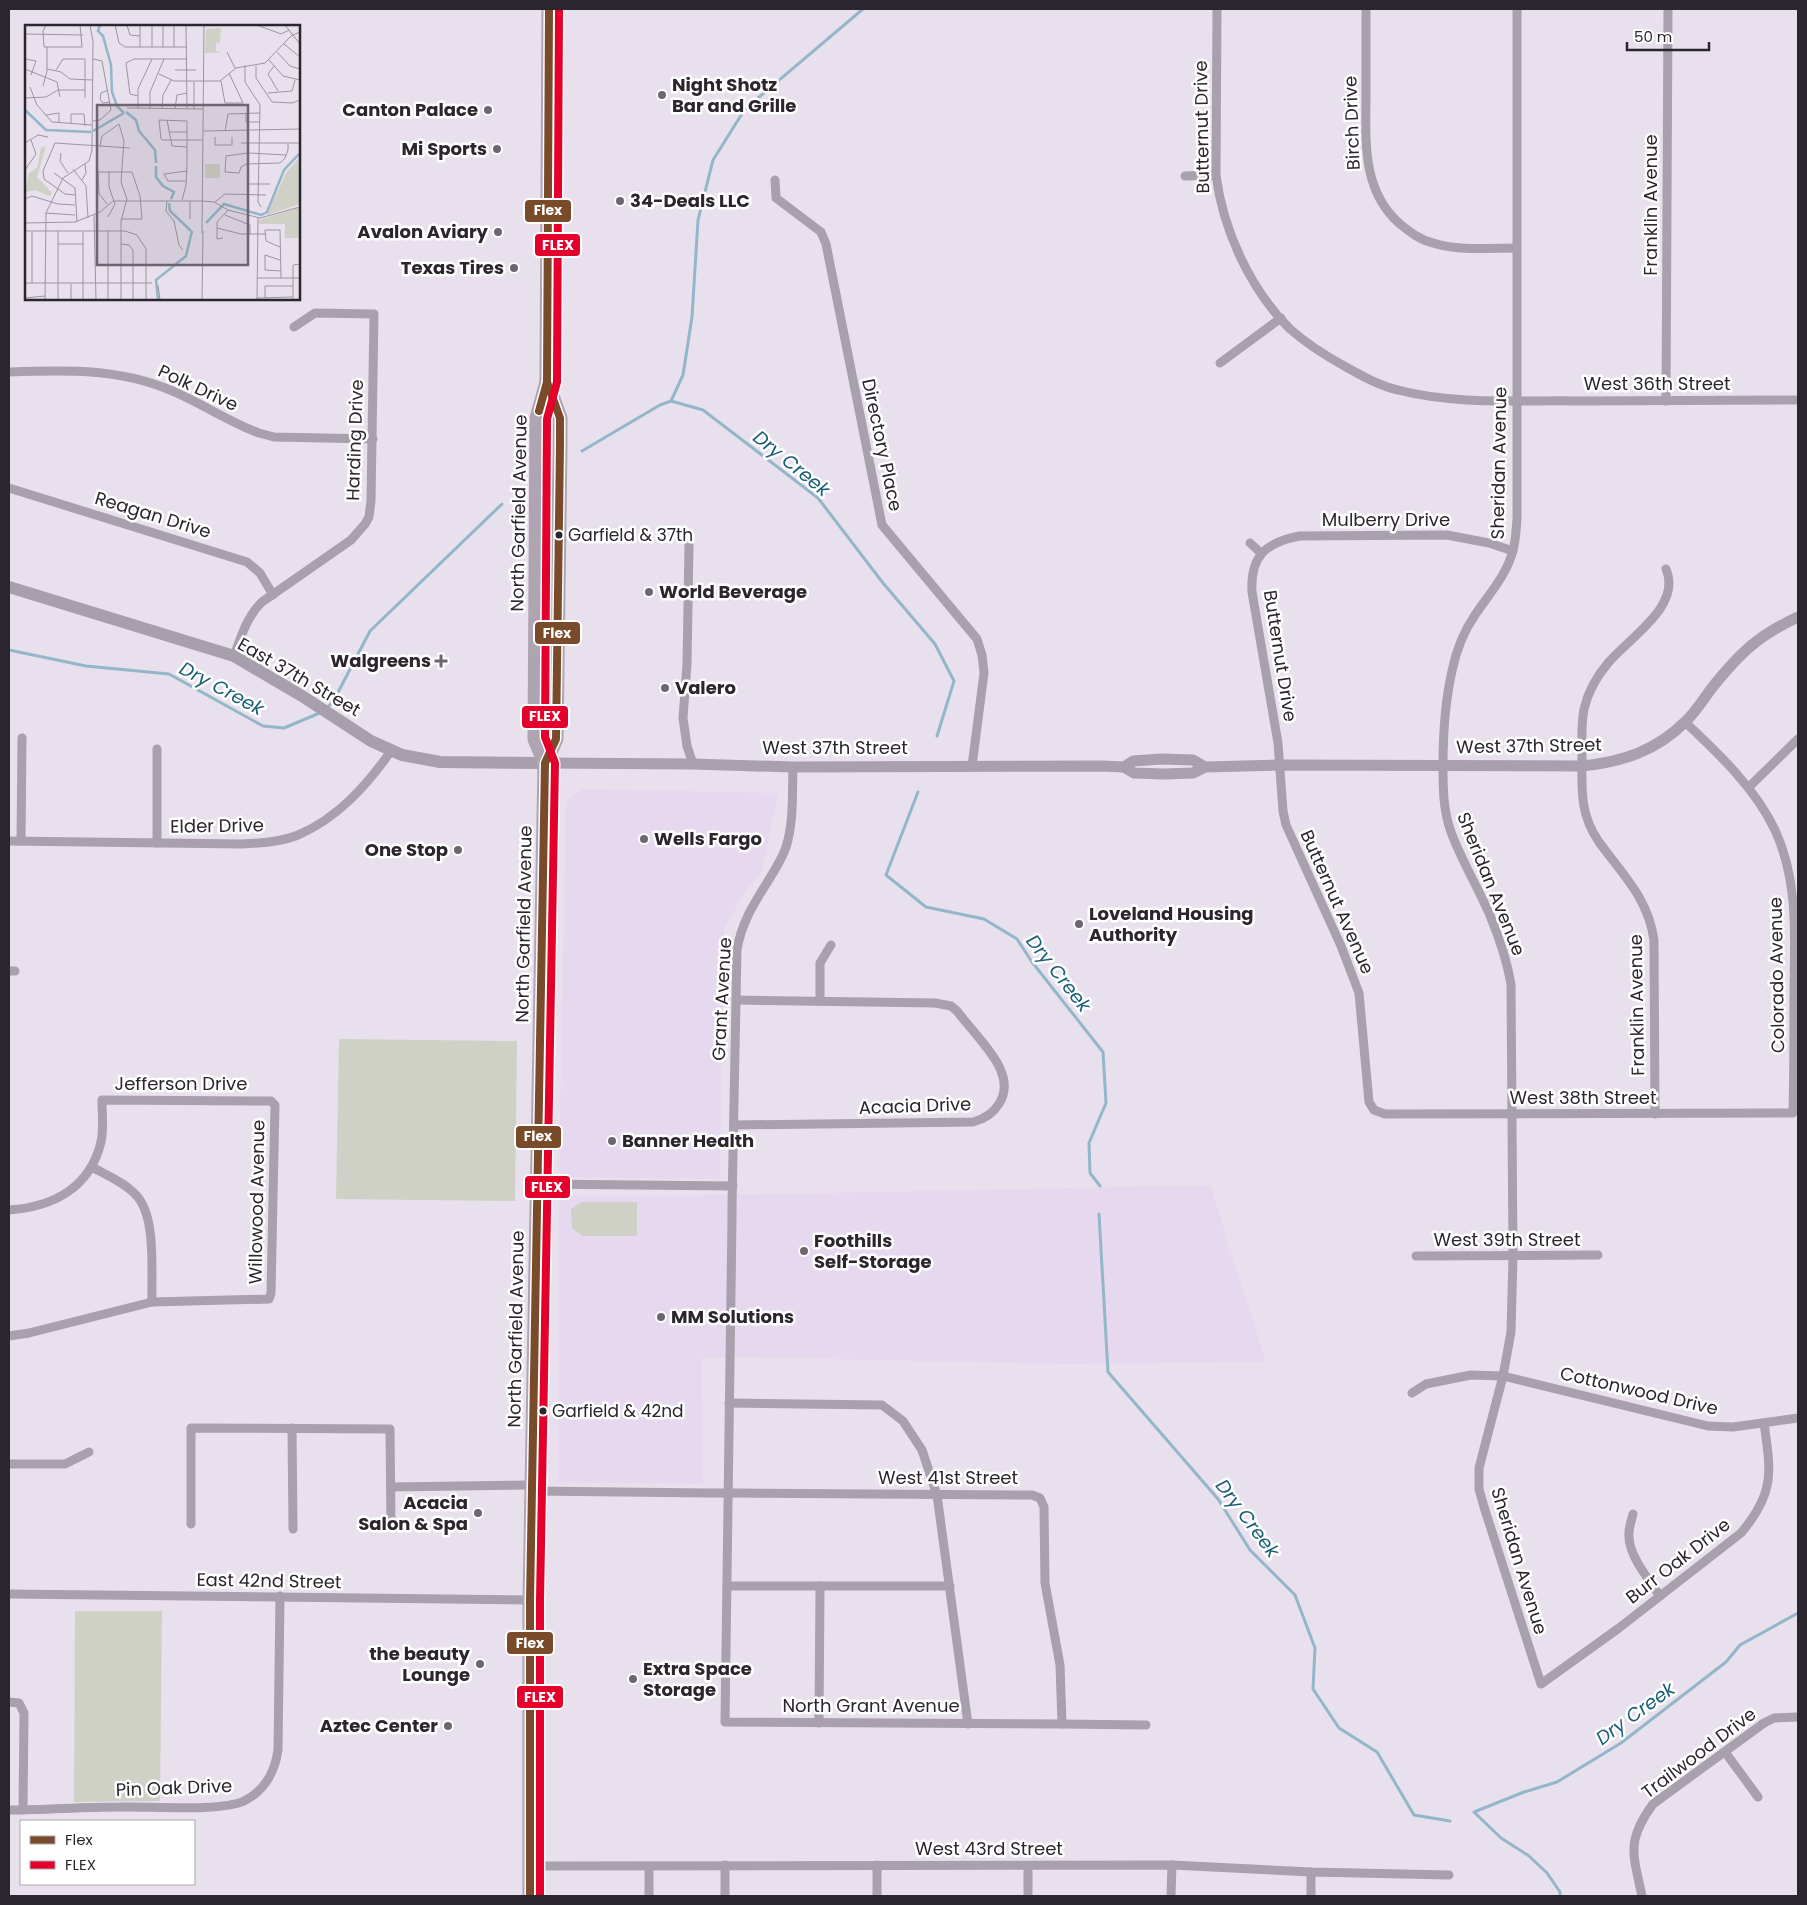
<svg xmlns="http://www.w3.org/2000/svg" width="1807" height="1905" font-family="Poppins,sans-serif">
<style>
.built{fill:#e6d8ee}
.green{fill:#cfd1c6}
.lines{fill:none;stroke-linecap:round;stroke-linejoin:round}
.stream{stroke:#93b7c8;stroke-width:3}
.minor{stroke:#a8a0ac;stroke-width:9}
.tertiary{stroke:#a8a0ac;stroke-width:11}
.secondary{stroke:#a89fac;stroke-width:12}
.trunk{stroke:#aea4b2;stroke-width:15}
.bus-1-casing{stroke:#fff;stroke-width:11}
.bus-2-casing{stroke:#fff;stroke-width:11}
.bus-1{stroke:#7a4b2a;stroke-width:8}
.bus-2{stroke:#e4002b;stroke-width:8}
.poi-dot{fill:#6d6670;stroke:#fff;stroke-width:2}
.bus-dot{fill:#2b252d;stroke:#fff;stroke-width:2}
.labels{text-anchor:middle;stroke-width:5;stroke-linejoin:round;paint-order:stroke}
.bus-label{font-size:17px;fill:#2b252d;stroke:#fff;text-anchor:start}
.poi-label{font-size:18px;font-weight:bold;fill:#2b252d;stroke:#fff;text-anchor:start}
.street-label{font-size:18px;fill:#2b252d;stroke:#fff}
.water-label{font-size:19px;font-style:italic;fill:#195f75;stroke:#fff}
.inset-river{fill:none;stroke:#93b7c8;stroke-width:2.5}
.inset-road{fill:none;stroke:#9c95a0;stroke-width:1}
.view{fill:#6d6670;fill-opacity:0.15;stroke:#6d6670;stroke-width:2.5}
.inset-edge{fill:none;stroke:#2b252d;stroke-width:2.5}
.line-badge{stroke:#fff;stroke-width:2}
.badge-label{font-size:14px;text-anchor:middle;font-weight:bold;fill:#fff}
</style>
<rect width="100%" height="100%" fill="#e8e0ec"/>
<!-- built -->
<g class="built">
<path d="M 581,789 L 778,793 L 762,871 L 749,886 L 724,928 L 720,1179 L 559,1177 L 566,801 Z"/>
<path d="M 1210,1185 L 1266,1362 L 1063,1364 L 743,1357 L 701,1359 L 703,1484 L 558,1482 L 559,1196 L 741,1195 Z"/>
</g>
<!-- green -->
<g class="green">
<path d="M 339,1039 L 517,1041 L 515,1201 L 336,1199 Z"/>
<path d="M 582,1202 L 637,1202 L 637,1236 L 583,1236 L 572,1228 L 571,1209 Z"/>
<path d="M 75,1611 L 162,1611 L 160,1801 L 74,1802 Z"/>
</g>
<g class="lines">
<!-- stream -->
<g class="stream">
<path d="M 671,401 L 683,375 L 692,317 L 698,220 L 713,160 L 745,109 L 863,9"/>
<path d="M 582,451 L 660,405 L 671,401 L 703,410 L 818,498 L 883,583 L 935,644 L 954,681 L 937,736"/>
<path d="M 9,650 L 86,666 L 169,674 L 263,726 L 284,728 L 322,712"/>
<path d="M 327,708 L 334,700 L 370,631 L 502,504"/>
<path d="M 918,792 L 886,875 L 926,907 L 984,919 L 1017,939 L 1032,962 L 1103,1052 L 1106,1103 L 1089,1143 L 1090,1173 L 1100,1186"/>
<path d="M 1099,1214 L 1108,1372 L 1218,1499 L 1250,1550 L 1295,1595 L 1315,1648 L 1313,1689 L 1339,1728 L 1377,1752 L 1414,1815 L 1450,1821"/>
<path d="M 1560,1896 L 1560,1892 L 1547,1873 L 1529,1856 L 1501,1838 L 1474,1812 L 1524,1792 L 1557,1782 L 1621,1743 L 1726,1662 L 1740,1645 L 1798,1613"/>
</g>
<!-- minor -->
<g class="minor">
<path d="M 1217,9 L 1216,175 C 1223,230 1250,289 1290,329 C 1307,344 1326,356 1346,367 C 1362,376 1380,386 1398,390 C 1456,405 1519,400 1579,401 C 1652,401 1725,401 1798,400"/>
<path d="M 1366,9 C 1366,37 1366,65 1366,93 C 1366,140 1361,190 1400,224 C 1410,232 1420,240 1433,243 C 1457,251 1490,248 1516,248"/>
<path d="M 1517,9 L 1517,519 C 1516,529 1516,540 1513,550 C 1507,575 1489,594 1475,615 C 1464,631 1456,651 1452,671 C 1445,702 1443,733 1443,765 C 1443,788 1443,810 1451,832 C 1462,862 1479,889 1491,918 C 1500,940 1507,961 1511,984 L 1513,1256 L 1511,1332 L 1503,1376 L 1479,1468 L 1479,1489 L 1484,1507 L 1541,1684 L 1619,1628 L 1741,1533 C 1775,1493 1771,1472 1764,1423"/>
<path d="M 1185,176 L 1216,175"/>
<path d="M 775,180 L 776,198 L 821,232 L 826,244 L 882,525 L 977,639 L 982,655 L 984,673 L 972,766"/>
<path d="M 1220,363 L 1281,318"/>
<path d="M 9,372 C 64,370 118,368 170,390 C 200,402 228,422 259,433 L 274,437 L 373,439"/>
<path d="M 1666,401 L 1668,9"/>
<path d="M 9,488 L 247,562 L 260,573 L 273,595"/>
<path d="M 1250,543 L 1261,553"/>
<path d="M 689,545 L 687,664 L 683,718 L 687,746 L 693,764"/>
<path d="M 1513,551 L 1489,543 L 1447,535 L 1300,536 C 1266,542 1250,556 1252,592 L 1278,743 L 1283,811 L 1286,825 L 1341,946 L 1359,993 L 1369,1102 L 1374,1110 L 1385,1114 L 1793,1113 C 1794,1071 1794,1029 1794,988 C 1795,934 1798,880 1775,830 C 1755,788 1719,754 1685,722"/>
<path d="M 234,656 C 241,637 247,616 262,602 L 351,540 L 365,524 L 369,517 L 371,501 L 374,314 L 315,313 L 294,327"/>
<path d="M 1749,787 L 1798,739"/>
<path d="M 9,841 L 241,844 C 260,843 281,842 298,835 C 338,818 367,785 391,751"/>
<path d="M 21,841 L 22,738"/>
<path d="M 157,843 L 157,749"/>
<path d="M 9,971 L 15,971"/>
<path d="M 820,1001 L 820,963 L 831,945"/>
<path d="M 1655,1114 L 1654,940 C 1648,898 1623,875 1599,842 C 1579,813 1582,788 1582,755 C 1582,740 1581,724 1584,709 C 1588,692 1597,676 1608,663 C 1630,637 1682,606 1666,569"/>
<path d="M 734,1125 L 973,1122 C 996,1116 1011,1095 1001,1071 C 996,1055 968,1026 957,1011 L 951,1006 L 935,1003 L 736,1000"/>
<path d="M 92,1167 C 106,1175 124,1182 135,1194 C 157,1215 151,1272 152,1302"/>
<path d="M 538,1184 L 733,1186"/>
<path d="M 9,1210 C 53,1207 90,1188 101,1142 C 104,1129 102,1114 102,1100 L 271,1101 L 275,1105 L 271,1293 L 269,1299 L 152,1302 L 29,1333 L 9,1336"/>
<path d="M 1416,1256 L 1598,1255"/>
<path d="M 1412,1393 L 1426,1384 L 1471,1375 L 1503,1376 L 1708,1426 L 1733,1427 L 1798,1418"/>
<path d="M 729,1403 L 882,1405 L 903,1421 L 922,1450 L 937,1495 L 968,1724"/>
<path d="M 292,1428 L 293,1529"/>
<path d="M 9,1464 L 65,1464 L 89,1452"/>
<path d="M 391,1487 L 532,1485"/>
<path d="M 532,1491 L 708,1493 L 733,1493 L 1032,1495 L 1040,1498 L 1044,1507 L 1045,1583 L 1060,1665 L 1062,1724 L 725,1722 C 727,1554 730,1387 732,1219 L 732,1205 L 737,950 C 741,924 754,903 768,881 C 775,870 782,859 786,847 C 794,822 792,793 793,767"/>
<path d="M 1633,1514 C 1631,1522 1628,1529 1629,1537 C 1629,1556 1650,1581 1660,1596"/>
<path d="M 191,1524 L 191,1428 L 390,1429 L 391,1527"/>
<path d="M 727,1586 L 950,1586"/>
<path d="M 9,1594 L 530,1600"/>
<path d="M 9,1702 L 19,1703 L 24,1713 L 23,1810"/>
<path d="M 819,1723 L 820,1586"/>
<path d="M 1062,1724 L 1146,1725"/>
<path d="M 1725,1752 L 1758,1797"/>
<path d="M 9,1810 C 45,1810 82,1807 119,1807 C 148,1806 221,1812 244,1801 C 264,1791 275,1772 278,1750 L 280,1596"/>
<path d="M 877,1865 L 877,1896"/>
<path d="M 530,1866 L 1172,1865 L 1311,1872 L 1449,1875"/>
<path d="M 1028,1866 L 1028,1896"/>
<path d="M 649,1896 L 649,1866"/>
<path d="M 725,1896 L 725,1865"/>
<path d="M 1171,1896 L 1172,1865"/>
<path d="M 1311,1896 L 1311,1872"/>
<path d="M 1642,1896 C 1633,1854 1626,1841 1653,1804 L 1764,1723 L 1774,1718 L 1798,1717"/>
</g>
<!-- tertiary -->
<g class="tertiary">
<path d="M 545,763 L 693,764 L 793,767 L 1102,766 L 1124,767 L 1134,773 L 1164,774 L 1193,773 L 1205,767 L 1279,765 L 1582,766 C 1622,762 1656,751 1685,722 C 1695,713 1703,700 1711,689 C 1739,654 1757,636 1798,617"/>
<path d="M 1124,767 L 1133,761 L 1162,759 L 1193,760 L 1205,767"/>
</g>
<!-- secondary -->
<path class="secondary" d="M 9,587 L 234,656 L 302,696 L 371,741 L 402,755 L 440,762 L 545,763"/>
<!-- trunk -->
<g class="trunk">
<path d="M 545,763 L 535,739 L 537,418 L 547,382 L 549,9"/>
<path d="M 530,1896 L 530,1600 L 545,763 L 556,739 L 560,446 L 560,418 L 547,382"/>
</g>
<!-- bus-1 casing -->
<g class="bus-1-casing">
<g id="bus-1">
<path d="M 539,411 L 547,382 L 549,9"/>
<path d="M 530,1896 L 530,1600 L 545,763 L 556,739 L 560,446 L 560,418 L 547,382"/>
</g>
</g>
<!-- bus-2 casing -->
<g class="bus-2-casing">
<path id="bus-2" d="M 540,1896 L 540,1600 L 555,763 L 545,737 L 547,419 L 557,382 L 559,9"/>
</g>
<!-- bus-1 -->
<use href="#bus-1" class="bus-1"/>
<!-- bus-2 -->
<use href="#bus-2" class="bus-2"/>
</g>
<!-- markers -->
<g class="poi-dot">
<circle cx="662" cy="95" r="5"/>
<circle cx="488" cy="110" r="5"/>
<circle cx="497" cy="149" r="5"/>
<circle cx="620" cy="201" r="5"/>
<circle cx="498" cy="232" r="5"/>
<circle cx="514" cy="268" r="5"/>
<circle cx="649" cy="592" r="5"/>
<path d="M438.5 653.5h5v5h5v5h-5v5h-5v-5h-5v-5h5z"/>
<circle cx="665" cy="688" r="5"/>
<circle cx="644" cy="839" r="5"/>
<circle cx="458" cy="850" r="5"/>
<circle cx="1079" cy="924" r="5"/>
<circle cx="612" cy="1141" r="5"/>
<circle cx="804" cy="1251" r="5"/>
<circle cx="661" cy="1317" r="5"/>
<circle cx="478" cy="1513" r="5"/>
<circle cx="480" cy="1664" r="5"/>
<circle cx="633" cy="1679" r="5"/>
<circle cx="448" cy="1726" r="5"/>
</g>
<g class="bus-dot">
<circle cx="559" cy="535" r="4.5"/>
<circle cx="543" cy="1411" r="4.5"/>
</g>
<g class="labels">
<!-- bus labels -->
<g class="bus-label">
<text x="568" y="541">Garfield &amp; 37th</text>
<text x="552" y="1417">Garfield &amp; 42nd</text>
</g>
<!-- poi labels -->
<g class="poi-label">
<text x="672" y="91">Night Shotz<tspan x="672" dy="21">Bar and Grille</tspan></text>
<text x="478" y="116" text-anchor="end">Canton Palace</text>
<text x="487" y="155" text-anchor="end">Mi Sports</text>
<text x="630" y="207">34-Deals LLC</text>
<text x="488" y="238" text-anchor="end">Avalon Aviary</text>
<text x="504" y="274" text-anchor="end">Texas Tires</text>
<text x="659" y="598">World Beverage</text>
<text x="431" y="667" text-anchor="end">Walgreens</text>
<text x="675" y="694">Valero</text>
<text x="654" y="845">Wells Fargo</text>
<text x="448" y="856" text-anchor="end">One Stop</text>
<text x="1089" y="920">Loveland Housing<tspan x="1089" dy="21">Authority</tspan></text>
<text x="622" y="1147">Banner Health</text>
<text x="814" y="1247">Foothills<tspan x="814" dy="21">Self-Storage</tspan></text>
<text x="671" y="1323">MM Solutions</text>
<text x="468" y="1509" text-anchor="end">Acacia<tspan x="468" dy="21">Salon &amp; Spa</tspan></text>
<text x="470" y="1660" text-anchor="end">the beauty<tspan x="470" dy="21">Lounge</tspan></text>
<text x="643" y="1675">Extra Space<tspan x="643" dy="21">Storage</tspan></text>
<text x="438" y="1732" text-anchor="end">Aztec Center</text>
</g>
<!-- street labels -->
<g class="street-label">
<text transform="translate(1352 123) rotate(-92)" y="6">Birch Drive</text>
<text transform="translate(1202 127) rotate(-91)" y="6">Butternut Drive</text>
<text transform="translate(1651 205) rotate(-90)" y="6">Franklin Avenue</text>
<text x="1657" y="390">West 36th Street</text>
<text transform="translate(198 388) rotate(25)" y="6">Polk Drive</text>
<text transform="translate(355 440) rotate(-88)" y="6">Harding Drive</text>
<text transform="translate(882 445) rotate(78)" y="6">Directory Place</text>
<text transform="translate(1499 463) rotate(-89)" y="6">Sheridan Avenue</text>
<text transform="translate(519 513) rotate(-89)" y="6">North Garfield Avenue</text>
<text transform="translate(153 515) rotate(17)" y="6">Reagan Drive</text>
<text x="1386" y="526">Mulberry Drive</text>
<text transform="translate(1280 656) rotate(81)" y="6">Butternut Drive</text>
<text transform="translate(299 677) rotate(30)" y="6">East 37th Street</text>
<text transform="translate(1529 746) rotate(-1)" y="6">West 37th Street</text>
<text x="835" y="754">West 37th Street</text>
<text transform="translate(217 826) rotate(-1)" y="6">Elder Drive</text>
<text transform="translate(1491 884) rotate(68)" y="6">Sheridan Avenue</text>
<text transform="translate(1337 902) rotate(66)" y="6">Butternut Avenue</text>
<text transform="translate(524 924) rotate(-89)" y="6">North Garfield Avenue</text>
<text transform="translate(1777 975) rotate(-91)" y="6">Colorado Avenue</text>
<text transform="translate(722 999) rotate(-87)" y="6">Grant Avenue</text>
<text transform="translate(1637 1005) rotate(-91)" y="6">Franklin Avenue</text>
<text x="181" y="1090">Jefferson Drive</text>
<text x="1583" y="1104">West 38th Street</text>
<text transform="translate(915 1106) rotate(-2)" y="6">Acacia Drive</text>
<text transform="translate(257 1202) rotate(-89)" y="6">Willowood Avenue</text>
<text x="1507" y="1246">West 39th Street</text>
<text transform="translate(516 1329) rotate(-89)" y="6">North Garfield Avenue</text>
<text transform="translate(1639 1391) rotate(13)" y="6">Cottonwood Drive</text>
<text x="948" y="1484">West 41st Street</text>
<text transform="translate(1519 1561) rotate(73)" y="6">Sheridan Avenue</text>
<text transform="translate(1678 1561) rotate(-38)" y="6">Burr Oak Drive</text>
<text transform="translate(269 1581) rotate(1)" y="6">East 42nd Street</text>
<text x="871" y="1712">North Grant Avenue</text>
<text transform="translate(1699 1753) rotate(-37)" y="6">Trailwood Drive</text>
<text transform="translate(174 1788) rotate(-2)" y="6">Pin Oak Drive</text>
<text x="989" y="1855">West 43rd Street</text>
</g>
<!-- water labels -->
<g class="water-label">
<text transform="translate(792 463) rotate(39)" y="7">Dry Creek</text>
<text transform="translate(222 688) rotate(28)" y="7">Dry Creek</text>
<text transform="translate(1059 973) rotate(52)" y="7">Dry Creek</text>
<text transform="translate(1248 1518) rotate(53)" y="7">Dry Creek</text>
<text transform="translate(1635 1713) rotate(-36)" y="7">Dry Creek</text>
</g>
</g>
<!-- overview -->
<g transform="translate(25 25)">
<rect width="275" height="275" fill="#e8e0ec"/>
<path d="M 196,3 L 195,18 L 191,17 L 191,26 L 196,28 L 180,28 L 181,4 ZM 21,121 L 12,152 L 27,168 L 25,171 L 10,165 L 0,167 L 4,148 L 12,143 L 16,123 ZM 275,132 L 275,179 L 242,190 L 261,148 ZM 180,139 L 195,139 L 195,153 L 180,153 ZM 275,182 L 275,213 L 260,213 L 260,199 L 234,199 L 234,195 Z" fill="#cfd1c6"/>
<path class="inset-river" d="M 75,0 L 73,6 L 78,11 L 86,40 L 87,67 L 92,81 L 99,88M 0,85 L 21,105 L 66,107M 101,87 L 111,95 L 114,106 L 130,125 L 131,138M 68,106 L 99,88M 131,141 L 131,152 L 138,161 L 149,167 L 146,174M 144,178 L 145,186 L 166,206M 181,198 L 199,179 L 236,190 L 242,187 L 259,145 L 275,128M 133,275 L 131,255 L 161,231 L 167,206"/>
<path class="inset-road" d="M 21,0 L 18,6 L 19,22 L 57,22 L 55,0M 90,0 L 94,18 L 100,22 L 162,22M 102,0 L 105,10 L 115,11M 115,0 L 115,22M 149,0 L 149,22M 161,0 L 162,84M 232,0 L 256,9 L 264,5M 260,0 L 275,19M 0,9 L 58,10M 259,19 L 275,32M 127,22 L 127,0M 138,22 L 138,0M 202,27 L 210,43M 252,27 L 265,41 L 275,44M 0,34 L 11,36 L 6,50M 244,35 L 258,51 L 275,55M 101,38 L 109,34 L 162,34M 101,38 L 105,69 L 113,71M 220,40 L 220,57 L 235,80 L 233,177 L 236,182M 231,41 L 231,53 L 247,77 L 267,78 L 275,75M 249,41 L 243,49 L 253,66M 0,44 L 32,57 L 35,72M 22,44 L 36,47 L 45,54 L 68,55M 31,45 L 38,34 L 60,34 L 60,73M 150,45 L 171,45M 134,49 L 149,56 L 195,56 L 211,43 L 240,38 L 266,11 L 275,7M 196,56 L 200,78 L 218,78 L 204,48M 169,57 L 169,84M 18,61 L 22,46 L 22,22M 5,62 L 12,80 L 27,97 L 67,100M 83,65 L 76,68 L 75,74 L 78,78 L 85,77M 243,68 L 267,66 L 270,55M 0,73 L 21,72 L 33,65 L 60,65M 102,83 L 178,84M 113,83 L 113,64 L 127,34M 125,84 L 125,67 L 139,34M 137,84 L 138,70 L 146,55M 150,84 L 152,70 L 162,68M 221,88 L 221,97 L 235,97M 21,90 L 34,88 L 34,97M 142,95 L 147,121 L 162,122M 68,96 L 75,95 L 86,85 L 77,36 L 68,34M 46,98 L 46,89 L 59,89 L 60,101M 179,106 L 275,104M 200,106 L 203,89 L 235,88M 144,107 L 162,107M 190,112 L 190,120 L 207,120 L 207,112M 0,118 L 13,110 L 23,112M 216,118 L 275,118M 75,121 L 77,111 L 94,99 L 99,116 L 96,157 L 102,174 L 96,196 L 96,275M 36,128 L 35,136 L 43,148M 261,130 L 223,128 L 201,131 L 200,147 L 214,148 L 216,142 L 221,139 L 255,138 L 260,133 L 263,125 L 263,118M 64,136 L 67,125 L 68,17 L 65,0M 48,144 L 61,161 L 63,193M 0,145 L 11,129 L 6,115M 29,148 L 50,163 L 52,197M 57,155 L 61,148 L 60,139M 161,156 L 143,156 L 139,149 L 162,146M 222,159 L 245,159M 50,170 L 40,169 L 19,154 L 18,146 L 30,118 L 105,123M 0,174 L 7,171 L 33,179 L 50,180M 157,175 L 161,160 L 162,139 L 162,96 L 134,95 L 136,114 L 137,115 L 177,115M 142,176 L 141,186 L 149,196 L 154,220 L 158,225M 165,176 L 165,194M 177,176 L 189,177 L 203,185 L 235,193 L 275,182M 190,177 L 200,169 L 241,170M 82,179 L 74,169 L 73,147 L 107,147 L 115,171 L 117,194M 21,188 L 50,190M 69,190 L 71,275M 200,190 L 225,200 L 225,209M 83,192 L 90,179 L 84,162 L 84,147M 97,194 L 117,194M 0,198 L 50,197 L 75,187 L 88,176 L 177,176M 192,203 L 216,209 L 240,209M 0,206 L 100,206 L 112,210 L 121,224 L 121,275M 177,208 L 179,0M 198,213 L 192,214 L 192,197 L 203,185M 33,219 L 58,219M 96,219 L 104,220 L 108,225 L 108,275M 255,222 L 241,216 L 240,205 L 255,205 L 256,253M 255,235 L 240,230 L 240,245 L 256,246M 232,253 L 275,253M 0,258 L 127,258M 7,258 L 7,207M 133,260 L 135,275M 0,273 L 20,271M 232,273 L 268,272M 240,273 L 240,261 L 268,261M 20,275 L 21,188 L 38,153 L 64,136M 33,275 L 33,206M 46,275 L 46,259M 58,275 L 58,207M 83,275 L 83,206M 177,275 L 178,206M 232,275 L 233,193M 268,275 L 268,240 L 275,239"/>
<path class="view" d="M 72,80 L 223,80 L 223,240 L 72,240 Z"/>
<rect width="275" height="275" class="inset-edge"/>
</g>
<g class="line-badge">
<rect x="524" y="199" width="48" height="24" rx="5" fill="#7a4b2a"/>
<rect x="534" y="233" width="47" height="24" rx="5" fill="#e4002b"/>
<rect x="534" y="621" width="47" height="24" rx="5" fill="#7a4b2a"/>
<rect x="521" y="705" width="48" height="24" rx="5" fill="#e4002b"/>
<rect x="515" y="1125" width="47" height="24" rx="5" fill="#7a4b2a"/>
<rect x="524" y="1175" width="47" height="24" rx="5" fill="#e4002b"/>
<rect x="506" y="1631" width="48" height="24" rx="5" fill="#7a4b2a"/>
<rect x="516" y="1685" width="48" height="24" rx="5" fill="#e4002b"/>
</g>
<g class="badge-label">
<text x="548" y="215">Flex</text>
<text x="558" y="250">FLEX</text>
<text x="557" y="638">Flex</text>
<text x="545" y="721">FLEX</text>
<text x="538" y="1141">Flex</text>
<text x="547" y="1192">FLEX</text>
<text x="530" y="1648">Flex</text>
<text x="540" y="1702">FLEX</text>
</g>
<!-- border -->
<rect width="1807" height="1905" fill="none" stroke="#2b252d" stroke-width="20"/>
<!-- legend -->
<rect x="20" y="1820" width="175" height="65" fill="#ffffff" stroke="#aaa8ab"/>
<rect x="30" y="1836" width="25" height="8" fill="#7a4b2a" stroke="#aaa8ab"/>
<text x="65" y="1845" font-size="15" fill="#2b252d">Flex</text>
<rect x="30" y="1861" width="25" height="8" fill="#e4002b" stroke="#aaa8ab"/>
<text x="65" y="1870" font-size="15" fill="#2b252d">FLEX</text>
<!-- scale -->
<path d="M1627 42v8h82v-8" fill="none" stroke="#2b252d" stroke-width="2.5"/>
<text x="1634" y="42" font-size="15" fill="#2b252d" stroke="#ffffff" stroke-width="4" paint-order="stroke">50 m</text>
</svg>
